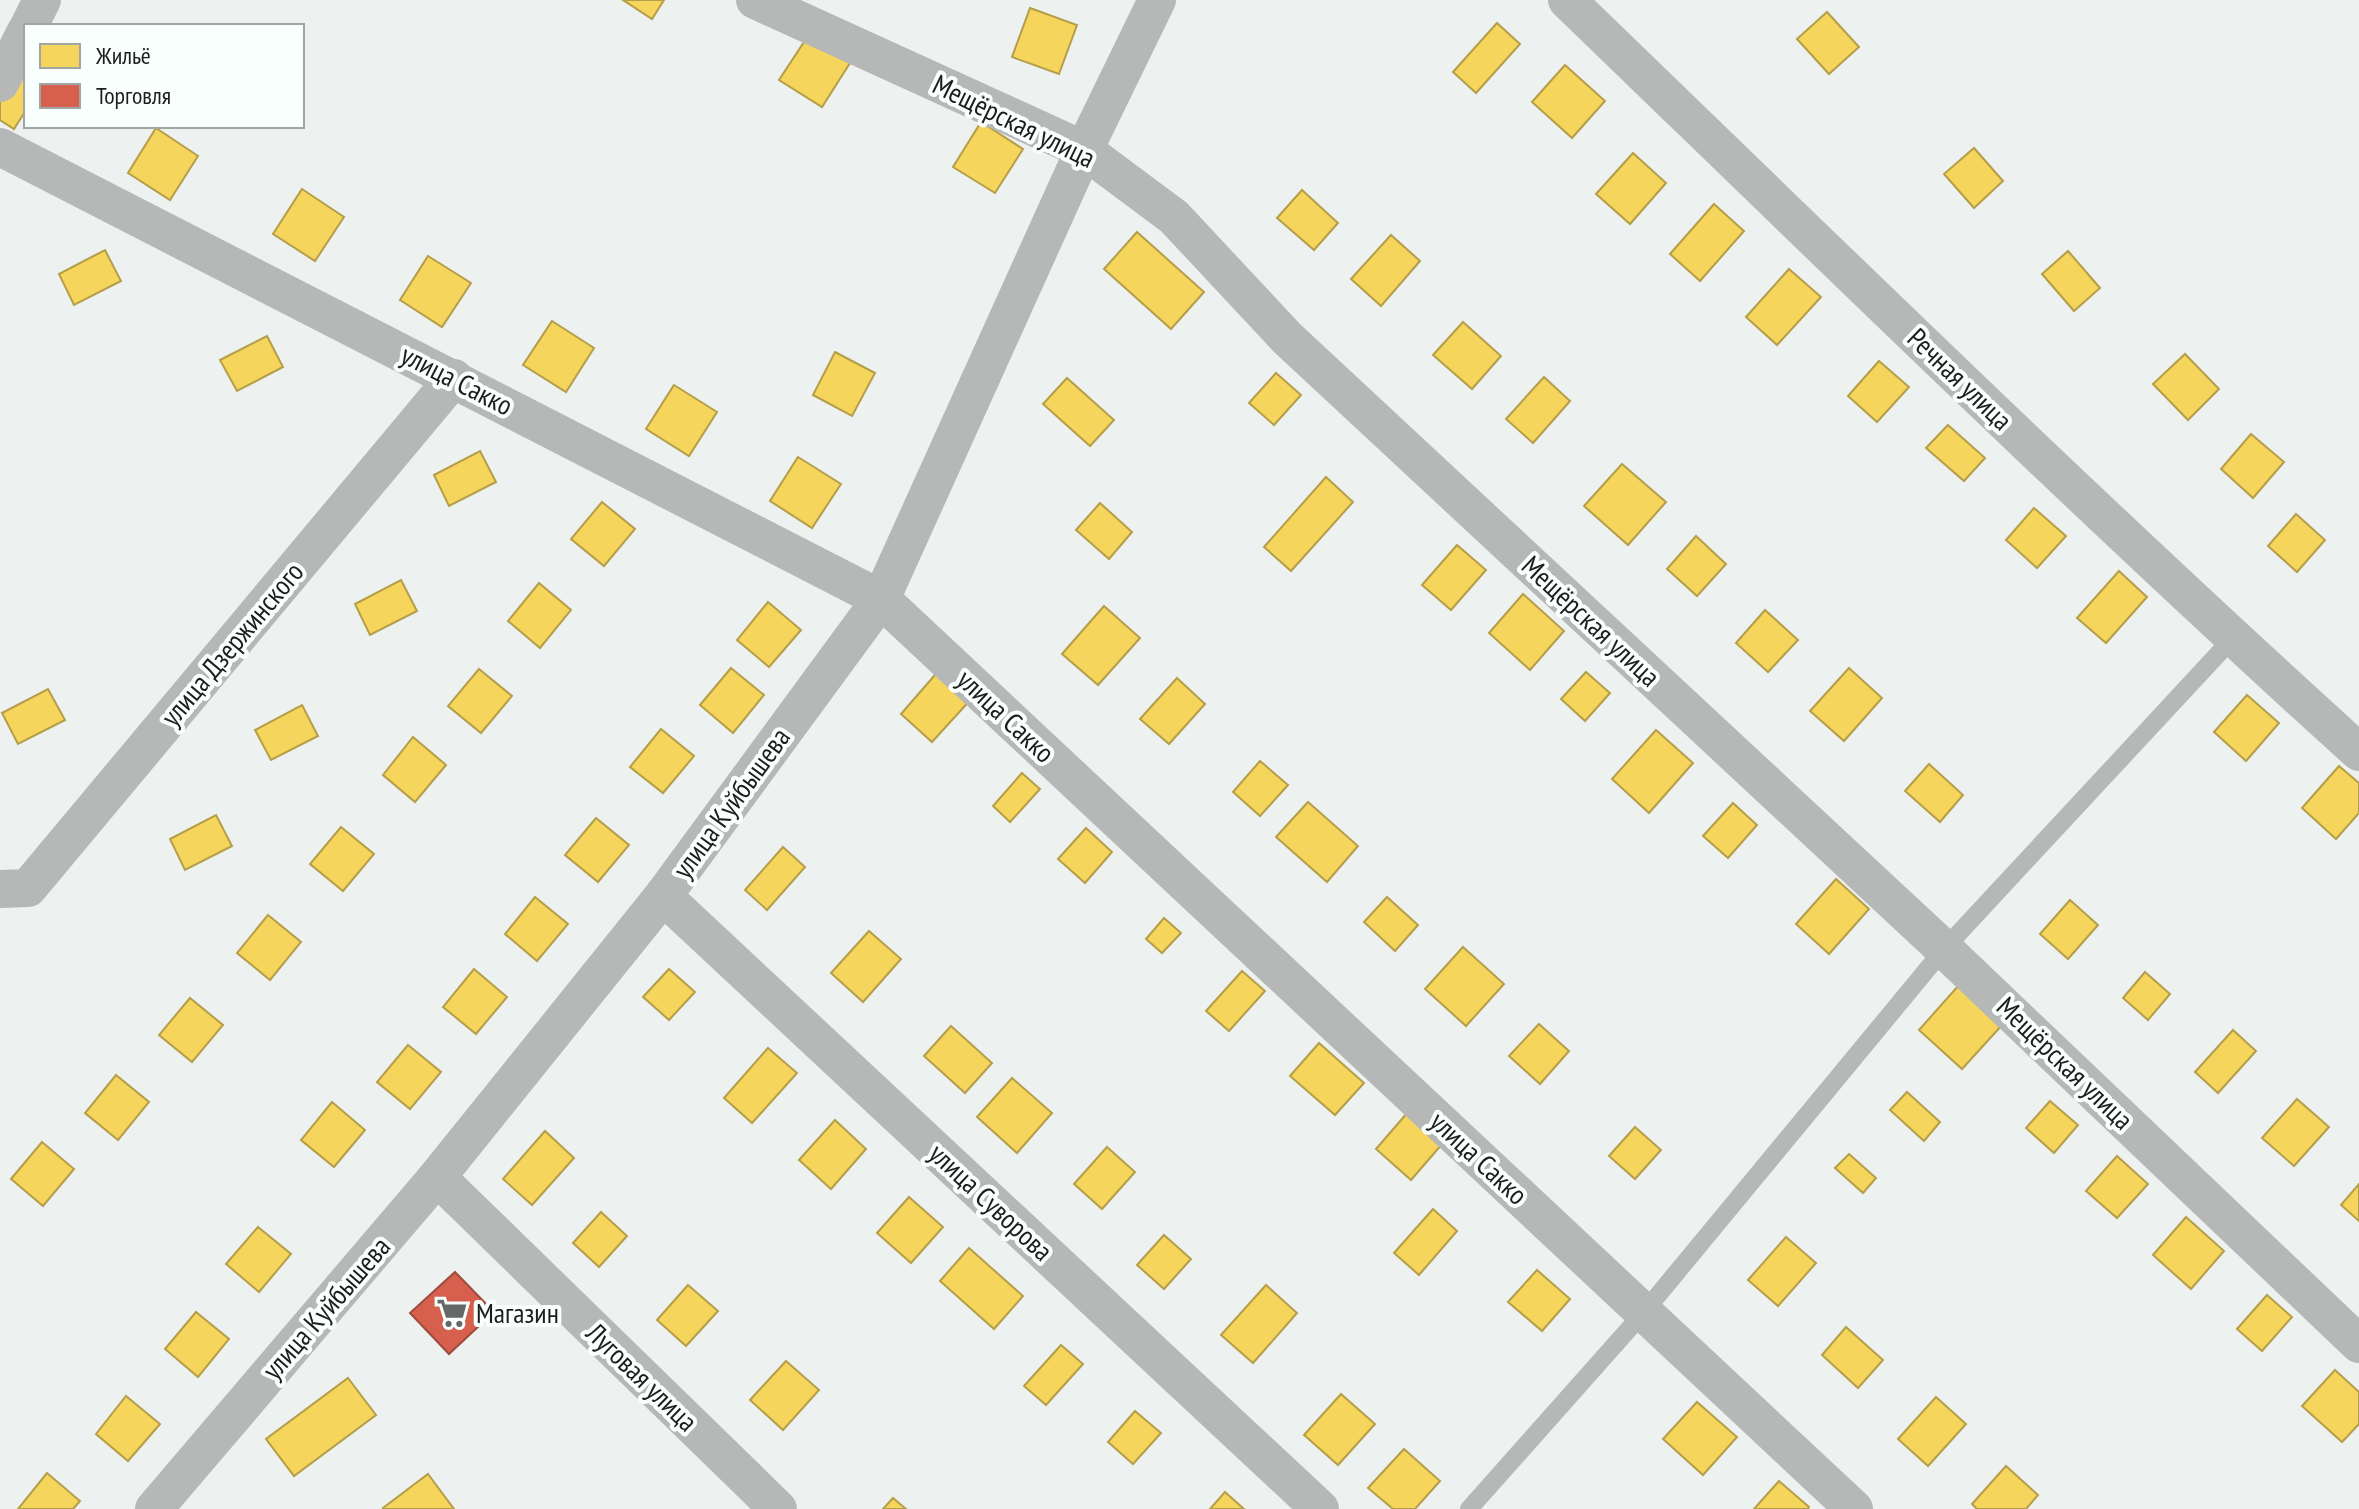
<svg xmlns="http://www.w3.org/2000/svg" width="2359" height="1509" font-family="'PT Sans Narrow',sans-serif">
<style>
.homes{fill:#f6d55c;stroke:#b59e49;stroke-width:2}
.shops{fill:#d6604d;stroke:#9e4c3f;stroke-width:2}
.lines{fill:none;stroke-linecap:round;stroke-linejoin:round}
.lane{stroke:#b6b7b7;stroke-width:18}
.street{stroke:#b6b7b7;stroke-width:38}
.labels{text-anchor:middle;stroke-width:8;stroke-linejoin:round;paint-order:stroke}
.street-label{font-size:28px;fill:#1c1e1d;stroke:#f9fffc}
.poi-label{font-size:28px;fill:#1c1e1d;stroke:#f9fffc;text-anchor:start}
</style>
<rect width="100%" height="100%" fill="#edf1ef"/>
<!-- homes -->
<g class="homes">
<path d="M 623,0 L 664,0 L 652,19 Z"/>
<path d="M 1030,8 L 1077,25 L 1059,74 L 1012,57 Z"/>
<path d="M 1827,12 L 1859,47 L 1829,74 L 1797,39 Z"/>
<path d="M 1497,23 L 1520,44 L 1476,93 L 1453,72 Z"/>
<path d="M 808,36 L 850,63 L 822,107 L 779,80 Z"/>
<path d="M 0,57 L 26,74 L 26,110 L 14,129 L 0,120 Z"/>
<path d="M 1565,65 L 1605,101 L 1572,138 L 1532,102 Z"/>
<path d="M 981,122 L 1023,149 L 995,193 L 953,167 Z"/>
<path d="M 156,128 L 198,156 L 170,200 L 128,173 Z"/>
<path d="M 1974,148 L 2003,181 L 1974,208 L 1944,174 Z"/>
<path d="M 1633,153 L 1666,183 L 1630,224 L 1596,194 Z"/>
<path d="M 302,189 L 344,217 L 315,261 L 273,234 Z"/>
<path d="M 1302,190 L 1338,223 L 1314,250 L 1277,218 Z"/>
<path d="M 1714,204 L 1744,231 L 1700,281 L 1670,254 Z"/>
<path d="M 1137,232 L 1204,292 L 1171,329 L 1104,269 Z"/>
<path d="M 1391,235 L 1420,261 L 1381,306 L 1351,279 Z"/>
<path d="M 105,250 L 121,281 L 74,305 L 59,274 Z"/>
<path d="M 2068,251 L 2100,288 L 2074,311 L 2042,274 Z"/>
<path d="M 428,256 L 471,283 L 442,327 L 400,300 Z"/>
<path d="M 1789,269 L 1821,297 L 1777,345 L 1746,317 Z"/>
<path d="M 552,321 L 594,348 L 566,392 L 523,365 Z"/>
<path d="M 1463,322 L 1501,356 L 1472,389 L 1433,355 Z"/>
<path d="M 267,336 L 283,367 L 237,391 L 220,360 Z"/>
<path d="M 835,352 L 875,373 L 852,416 L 813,395 Z"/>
<path d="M 2185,354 L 2219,389 L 2188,420 L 2153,384 Z"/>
<path d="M 1879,361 L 1909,387 L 1877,422 L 1848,396 Z"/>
<path d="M 1276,373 L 1301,395 L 1274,425 L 1249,403 Z"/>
<path d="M 1544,377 L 1570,401 L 1533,443 L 1506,419 Z"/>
<path d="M 1067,378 L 1114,420 L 1090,446 L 1043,404 Z"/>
<path d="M 674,385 L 717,412 L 689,456 L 646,429 Z"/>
<path d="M 1948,425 L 1985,458 L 1964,481 L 1926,448 Z"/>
<path d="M 2251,434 L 2284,462 L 2253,498 L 2221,469 Z"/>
<path d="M 480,451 L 496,482 L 449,506 L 434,475 Z"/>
<path d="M 798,457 L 841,484 L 812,528 L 770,501 Z"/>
<path d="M 1622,464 L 1666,502 L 1628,545 L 1584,506 Z"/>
<path d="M 1326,477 L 1353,502 L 1291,571 L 1264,547 Z"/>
<path d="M 602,502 L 635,529 L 604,566 L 571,539 Z"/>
<path d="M 1100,503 L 1132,532 L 1109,559 L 1076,530 Z"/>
<path d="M 2034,508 L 2066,536 L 2037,568 L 2006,540 Z"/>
<path d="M 2296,514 L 2325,540 L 2297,572 L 2268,546 Z"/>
<path d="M 1696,536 L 1726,564 L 1697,596 L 1667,569 Z"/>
<path d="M 1457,545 L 1486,570 L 1451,610 L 1422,585 Z"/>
<path d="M 2119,571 L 2147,597 L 2106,643 L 2077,618 Z"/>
<path d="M 401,580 L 417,611 L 370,635 L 355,604 Z"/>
<path d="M 539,583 L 571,610 L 540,648 L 508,621 Z"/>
<path d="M 1523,594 L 1564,631 L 1530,670 L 1489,633 Z"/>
<path d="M 768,602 L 801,630 L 769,667 L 737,640 Z"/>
<path d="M 1104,606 L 1140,638 L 1098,685 L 1062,654 Z"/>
<path d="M 1765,610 L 1798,640 L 1768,672 L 1736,643 Z"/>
<path d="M 731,668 L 764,695 L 733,733 L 700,705 Z"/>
<path d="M 941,668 L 973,697 L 932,742 L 901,714 Z"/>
<path d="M 1849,668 L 1882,698 L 1844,741 L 1810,711 Z"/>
<path d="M 479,669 L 512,696 L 481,733 L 448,706 Z"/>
<path d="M 1586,672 L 1610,693 L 1585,721 L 1561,699 Z"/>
<path d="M 1177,678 L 1205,704 L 1169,744 L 1140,719 Z"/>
<path d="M 48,689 L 65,720 L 18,744 L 2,713 Z"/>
<path d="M 2247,695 L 2279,723 L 2246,761 L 2214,732 Z"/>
<path d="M 302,705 L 318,736 L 271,760 L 255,730 Z"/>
<path d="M 661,729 L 694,756 L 663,793 L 630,767 Z"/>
<path d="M 1656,730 L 1693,763 L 1649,813 L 1612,779 Z"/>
<path d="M 413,737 L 446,765 L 415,802 L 383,775 Z"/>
<path d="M 1260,761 L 1288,785 L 1260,816 L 1233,792 Z"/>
<path d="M 1929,764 L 1963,795 L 1940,822 L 1905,791 Z"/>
<path d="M 2339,766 L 2359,783 L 2359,813 L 2336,839 L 2302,808 Z"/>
<path d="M 1022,773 L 1040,789 L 1010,822 L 993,806 Z"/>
<path d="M 1308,802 L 1358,846 L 1327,882 L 1276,837 Z"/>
<path d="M 1733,803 L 1757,825 L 1728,858 L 1703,836 Z"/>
<path d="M 216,815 L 232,846 L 185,870 L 170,839 Z"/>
<path d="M 596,818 L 629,845 L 598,882 L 565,855 Z"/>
<path d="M 341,827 L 374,854 L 343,891 L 310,864 Z"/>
<path d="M 1086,828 L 1112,852 L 1085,883 L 1058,859 Z"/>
<path d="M 783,847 L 805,867 L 767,910 L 745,890 Z"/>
<path d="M 1836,879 L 1869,909 L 1829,954 L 1796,924 Z"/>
<path d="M 535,897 L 568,924 L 537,961 L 505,934 Z"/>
<path d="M 1387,897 L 1418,925 L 1395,951 L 1364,922 Z"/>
<path d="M 2070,900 L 2098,925 L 2068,959 L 2040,934 Z"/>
<path d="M 268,915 L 301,942 L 270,980 L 237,953 Z"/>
<path d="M 1164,918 L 1181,933 L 1162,953 L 1146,939 Z"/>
<path d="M 869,931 L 901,959 L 863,1002 L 831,973 Z"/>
<path d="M 1463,947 L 1504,984 L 1466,1026 L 1425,989 Z"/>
<path d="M 474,969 L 507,997 L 476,1034 L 443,1007 Z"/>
<path d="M 669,969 L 695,992 L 669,1020 L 643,997 Z"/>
<path d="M 1242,971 L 1265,991 L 1229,1031 L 1206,1011 Z"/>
<path d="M 2145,972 L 2170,994 L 2148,1020 L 2123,998 Z"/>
<path d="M 1959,985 L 2003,1024 L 1962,1069 L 1919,1030 Z"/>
<path d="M 190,998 L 223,1025 L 192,1062 L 159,1035 Z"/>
<path d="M 1539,1024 L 1569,1051 L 1540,1084 L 1509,1056 Z"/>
<path d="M 951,1026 L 992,1063 L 965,1093 L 924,1056 Z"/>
<path d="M 2233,1030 L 2256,1051 L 2218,1093 L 2195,1072 Z"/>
<path d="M 1319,1043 L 1364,1083 L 1335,1115 L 1290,1076 Z"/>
<path d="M 408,1045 L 441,1072 L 410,1109 L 377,1082 Z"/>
<path d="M 768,1048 L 797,1073 L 752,1123 L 724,1098 Z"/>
<path d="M 116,1075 L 149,1102 L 118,1140 L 85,1113 Z"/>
<path d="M 1012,1078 L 1052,1113 L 1017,1153 L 977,1117 Z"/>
<path d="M 1907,1092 L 1940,1122 L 1924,1141 L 1890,1110 Z"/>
<path d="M 2297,1099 L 2329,1127 L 2294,1166 L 2262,1138 Z"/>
<path d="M 2050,1101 L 2078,1125 L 2054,1153 L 2026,1128 Z"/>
<path d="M 332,1102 L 365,1130 L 334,1167 L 301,1140 Z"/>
<path d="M 1408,1112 L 1443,1143 L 1411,1180 L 1376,1149 Z"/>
<path d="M 835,1120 L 866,1149 L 831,1189 L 799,1160 Z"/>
<path d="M 1635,1127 L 1661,1150 L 1635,1179 L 1609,1156 Z"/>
<path d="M 545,1131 L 574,1158 L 532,1205 L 503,1179 Z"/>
<path d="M 42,1142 L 74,1169 L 43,1206 L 11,1179 Z"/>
<path d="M 1107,1147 L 1135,1172 L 1102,1209 L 1074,1184 Z"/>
<path d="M 1849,1154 L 1876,1178 L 1863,1193 L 1835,1168 Z"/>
<path d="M 2117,1156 L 2148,1184 L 2117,1218 L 2086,1191 Z"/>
<path d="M 2359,1184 L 2359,1221 L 2341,1205 Z"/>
<path d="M 909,1197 L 943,1227 L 911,1263 L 877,1233 Z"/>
<path d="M 1433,1209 L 1457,1231 L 1419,1275 L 1394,1253 Z"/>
<path d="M 601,1212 L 627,1236 L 599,1267 L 573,1243 Z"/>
<path d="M 2186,1217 L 2224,1251 L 2191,1289 L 2153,1255 Z"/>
<path d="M 258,1227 L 291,1254 L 259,1292 L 226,1264 Z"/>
<path d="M 1164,1235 L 1191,1259 L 1164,1289 L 1137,1265 Z"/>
<path d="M 1786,1237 L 1816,1263 L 1778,1306 L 1748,1280 Z"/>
<path d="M 969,1248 L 1023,1296 L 994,1329 L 940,1281 Z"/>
<path d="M 1537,1270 L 1570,1299 L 1542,1331 L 1508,1302 Z"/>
<path d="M 688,1285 L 718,1311 L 686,1346 L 657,1320 Z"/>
<path d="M 1266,1285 L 1297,1313 L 1253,1363 L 1221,1335 Z"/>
<path d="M 2267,1295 L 2292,1317 L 2262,1351 L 2237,1329 Z"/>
<path d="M 196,1312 L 229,1339 L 198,1377 L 165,1349 Z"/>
<path d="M 1846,1327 L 1883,1360 L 1858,1388 L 1822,1355 Z"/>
<path d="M 1061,1345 L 1083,1364 L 1046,1405 L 1024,1386 Z"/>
<path d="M 786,1361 L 819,1390 L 783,1430 L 750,1400 Z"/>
<path d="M 2335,1370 L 2359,1392 L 2359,1424 L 2342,1442 L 2302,1406 Z"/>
<path d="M 348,1378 L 376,1415 L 294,1476 L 266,1439 Z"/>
<path d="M 1341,1394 L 1375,1424 L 1338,1465 L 1304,1435 Z"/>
<path d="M 126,1396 L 160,1424 L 128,1461 L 96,1434 Z"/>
<path d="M 1936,1397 L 1966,1424 L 1928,1466 L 1898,1439 Z"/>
<path d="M 1697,1402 L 1737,1437 L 1703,1475 L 1663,1439 Z"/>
<path d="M 1135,1411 L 1161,1433 L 1133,1464 L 1108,1442 Z"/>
<path d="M 1404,1449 L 1440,1481 L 1415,1509 L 1393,1509 L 1368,1488 Z"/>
<path d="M 2006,1466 L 2038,1495 L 2026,1509 L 1977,1509 L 1972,1504 Z"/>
<path d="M 47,1473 L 80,1501 L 73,1509 L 18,1509 Z"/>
<path d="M 428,1474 L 454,1509 L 383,1509 L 383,1508 Z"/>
<path d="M 1779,1481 L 1809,1507 L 1808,1509 L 1754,1509 Z"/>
<path d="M 1225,1492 L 1244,1509 L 1210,1509 Z"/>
<path d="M 893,1498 L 906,1509 L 883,1509 Z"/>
</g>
<!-- shops -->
<path class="shops" d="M 455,1272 L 494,1312 L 449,1354 L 410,1313 Z"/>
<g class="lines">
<!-- lane -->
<path class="lane" d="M 1469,1509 L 1644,1312 L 1944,949 L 2233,638"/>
<!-- street -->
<g class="street">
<path d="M 755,0 L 1084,150 L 1174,217 L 1287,338 L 1944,949 L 2359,1344"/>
<path d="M 1567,0 C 1829,253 2089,508 2359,752"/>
<path d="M 29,26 L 42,0"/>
<path d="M 0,83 L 26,31"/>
<path d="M 0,147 L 881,599 L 1854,1509"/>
<path d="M 0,889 L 28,888 L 454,378"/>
<path d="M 663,896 L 1320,1509"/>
<path d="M 437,1177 L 778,1509"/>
<path d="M 154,1509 L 437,1177 L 663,896 L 881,599 L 1084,150 L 1157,0"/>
</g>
</g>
<!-- icons -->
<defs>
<g id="supermarket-bare" transform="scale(2.4)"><path d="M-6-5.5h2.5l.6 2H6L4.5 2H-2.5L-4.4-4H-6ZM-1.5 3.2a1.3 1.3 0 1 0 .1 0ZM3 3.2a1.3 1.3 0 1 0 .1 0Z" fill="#656866" stroke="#f9fffc" stroke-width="2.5" paint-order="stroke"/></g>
</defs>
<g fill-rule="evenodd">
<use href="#supermarket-bare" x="452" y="1313"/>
</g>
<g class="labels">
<!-- street labels -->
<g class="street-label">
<text transform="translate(1014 121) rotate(26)" y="10">Мещёрская улица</text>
<text transform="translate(1960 379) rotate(44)" y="10">Речная улица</text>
<text transform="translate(457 380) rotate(27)" y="10">улица Сакко</text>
<text transform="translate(1591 621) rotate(43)" y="10">Мещёрская улица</text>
<text transform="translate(232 644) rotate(-50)" y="10">улица Дзержинского</text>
<text transform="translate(1006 716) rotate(43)" y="10">улица Сакко</text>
<text transform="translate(731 803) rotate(-54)" y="10">улица Куйбышева</text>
<text transform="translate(2065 1063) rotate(44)" y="10">Мещёрская улица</text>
<text transform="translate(1479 1158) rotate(43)" y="10">улица Сакко</text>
<text transform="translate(991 1202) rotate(43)" y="10">улица Суворова</text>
<text transform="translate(326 1308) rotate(-49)" y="10">улица Куйбышева</text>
<text transform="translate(642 1377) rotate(44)" y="10">Луговая улица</text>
</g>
<!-- poi labels -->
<g class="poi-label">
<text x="476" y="1323">Магазин</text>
</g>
</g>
<!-- legend -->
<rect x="24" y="24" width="280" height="104" fill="#f9fffc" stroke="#a1a5a3" stroke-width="2"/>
<rect x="40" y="44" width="40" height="24" fill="#f6d55c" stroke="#a1a5a3" stroke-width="2"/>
<text x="96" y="64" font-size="24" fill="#1c1e1d">Жильё</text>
<rect x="40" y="84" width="40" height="24" fill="#d6604d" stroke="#a1a5a3" stroke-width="2"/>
<text x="96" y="104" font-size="24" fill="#1c1e1d">Торговля</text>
</svg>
